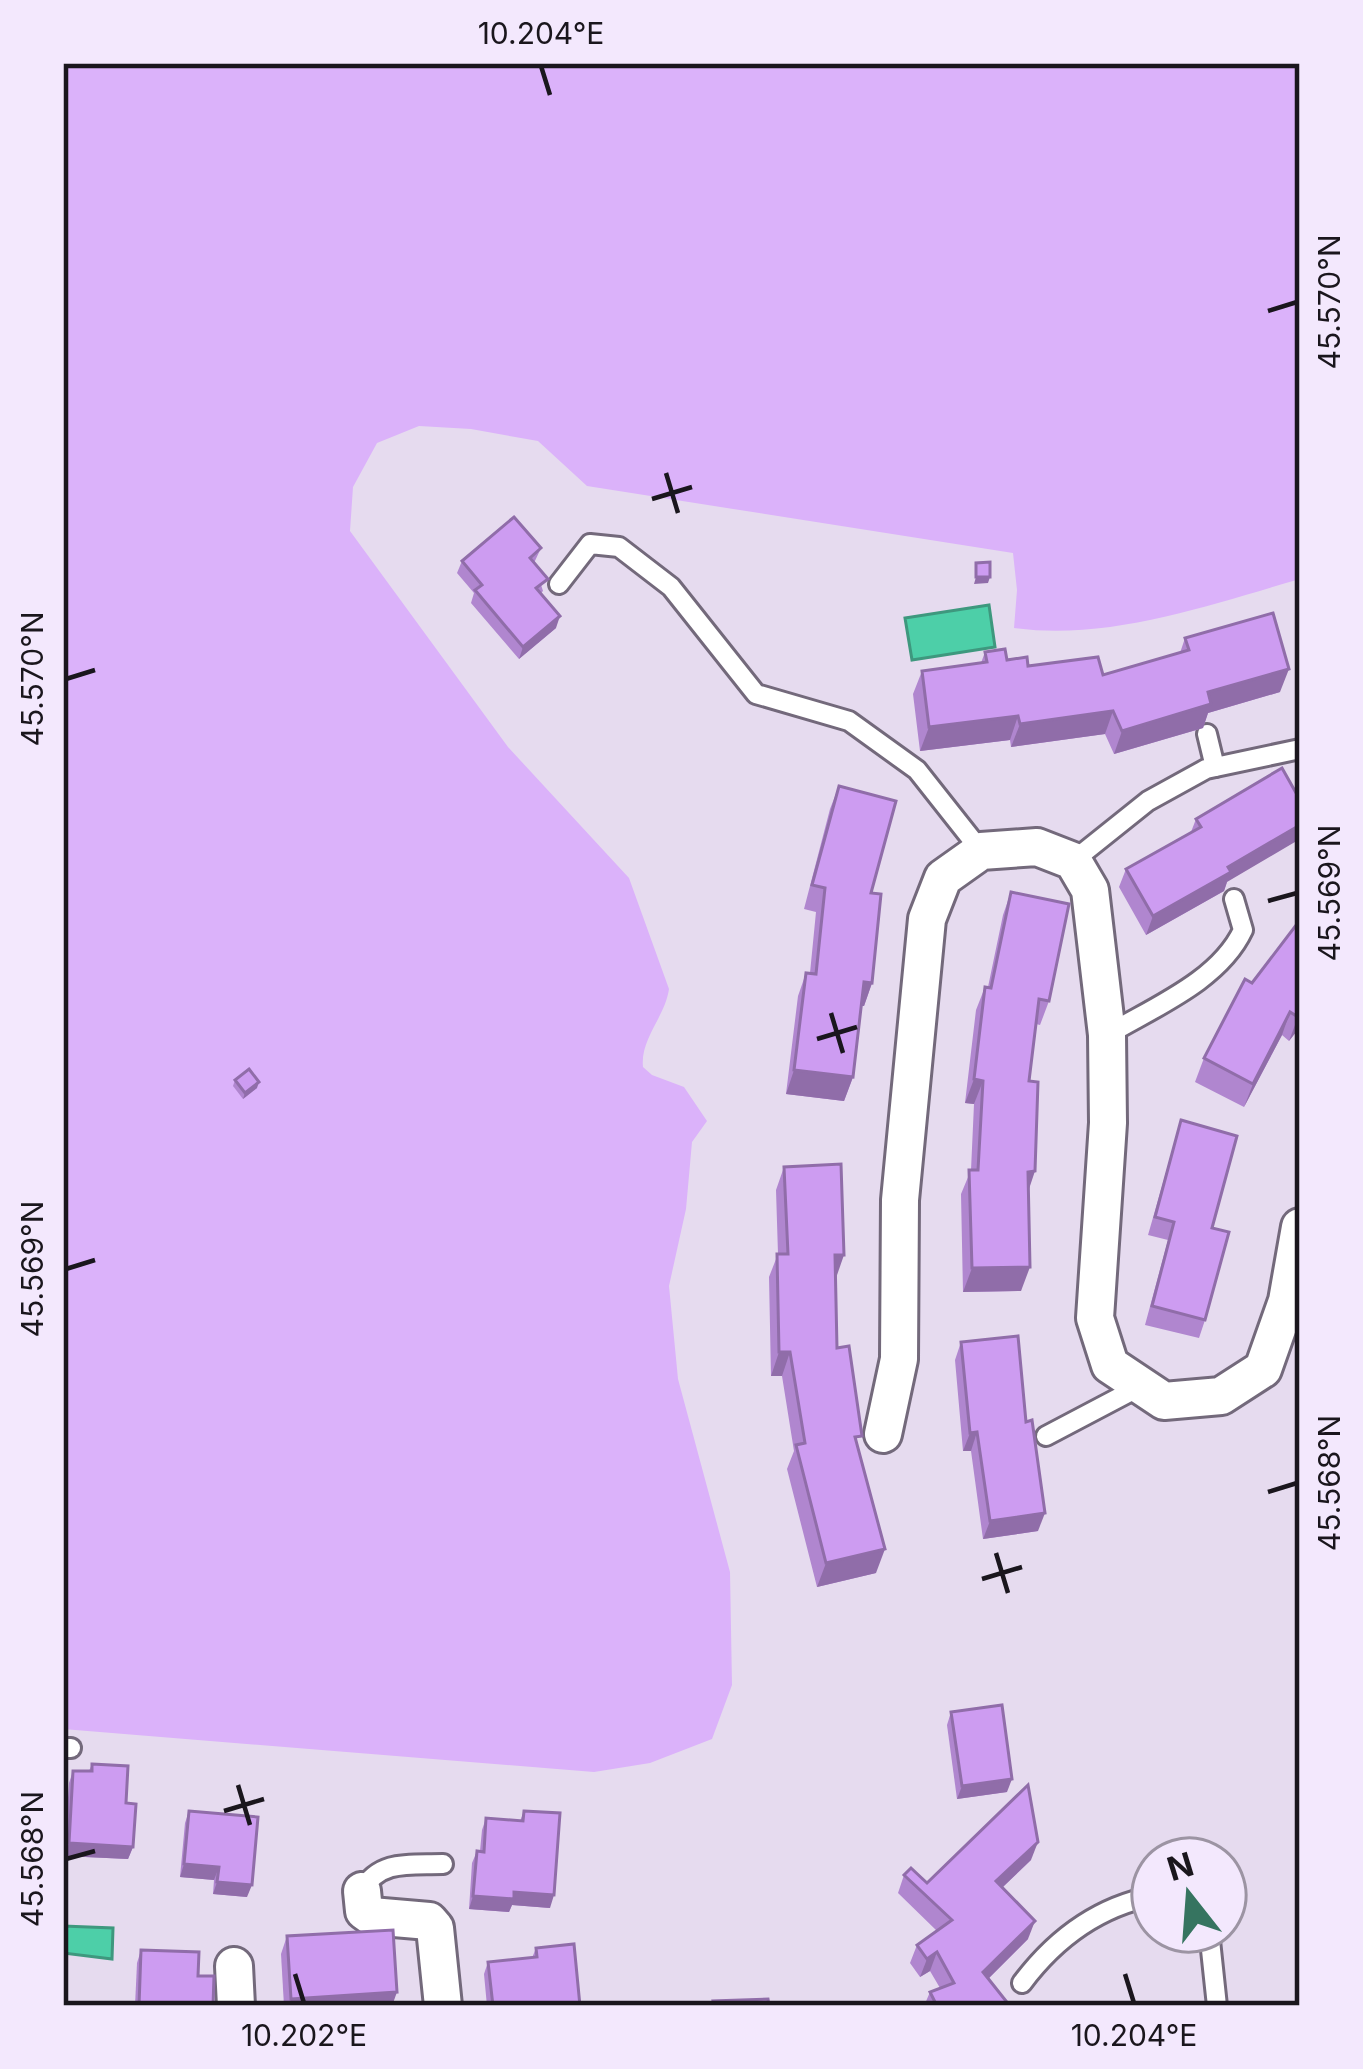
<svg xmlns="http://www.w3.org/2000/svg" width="1363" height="2069" font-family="Inter,sans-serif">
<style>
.green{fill:#dbb2fa}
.water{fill:#4dcfa8;stroke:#3e987e;stroke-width:3}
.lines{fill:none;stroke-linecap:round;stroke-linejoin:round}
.service-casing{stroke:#73697b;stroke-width:24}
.minor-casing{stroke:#73697b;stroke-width:42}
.service{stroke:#fff;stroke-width:18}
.minor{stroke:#fff;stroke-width:36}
.wall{fill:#b086cf}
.shaded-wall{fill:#906da9}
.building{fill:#cd9cf1;stroke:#906da9;stroke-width:3}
.ticks{fill:none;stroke:#1a161d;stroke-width:4.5}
.neatline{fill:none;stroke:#1a161d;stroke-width:4.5}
.ticks-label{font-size:30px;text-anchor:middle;fill:#1a161d}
</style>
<rect width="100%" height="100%" fill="#e6dbef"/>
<!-- green -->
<path class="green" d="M 63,63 L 1300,63 L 1300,579 C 1209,605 1109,641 1014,628 L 1017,590 L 1013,553 L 587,486 L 538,441 L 471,429 L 419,426 L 377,443 L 353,487 L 350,531 L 508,747 L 629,878 L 669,989 C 665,1017 640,1039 643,1067 L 652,1075 L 684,1087 L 707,1121 L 692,1142 L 686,1209 L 669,1286 L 678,1379 L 730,1572 L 732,1685 L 712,1739 L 650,1763 L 594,1772 L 63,1729 Z"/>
<!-- water -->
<g class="water">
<path d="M 989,605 L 995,647 L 912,660 L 905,618 Z"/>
<path d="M 63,1926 L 113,1928 L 112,1959 L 63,1953 Z"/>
</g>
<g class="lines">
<!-- service casing -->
<g class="service-casing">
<g id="service">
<path d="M 559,584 L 590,544 L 619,547 L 671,587 L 756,694 L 849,721 L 917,770 L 981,851"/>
<path d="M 1207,734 L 1215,767"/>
<path d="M 1073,861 L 1148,801 L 1206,769 L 1300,749"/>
<path d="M 1107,1035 C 1154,1007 1219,981 1243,930 L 1234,899"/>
<path d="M 1046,1436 L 1141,1386"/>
<path d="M 63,1748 L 71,1748"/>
<path d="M 362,1891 C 379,1859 411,1865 443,1864"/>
<path d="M 1209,1931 L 1217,2006"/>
<path d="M 1022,1983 C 1055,1939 1098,1907 1153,1896"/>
</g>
</g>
<!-- minor casing -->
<g class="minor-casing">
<g id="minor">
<path d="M 883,1434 L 899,1359 L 900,1200 L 927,919 L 943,878 L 981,851 L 1037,847 L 1073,861 L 1090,890 L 1107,1035 L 1108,1123 L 1095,1318 L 1110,1365 L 1164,1401 L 1221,1396 L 1263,1369 L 1287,1301 L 1300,1227"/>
<path d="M 362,1891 L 364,1911 L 371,1916 L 429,1921 L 435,1928 L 443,2006"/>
<path d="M 234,1966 L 236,2006"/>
</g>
</g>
<!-- service -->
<use href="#service" class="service"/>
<!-- minor -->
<use href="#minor" class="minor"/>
</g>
<!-- wall -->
<g class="wall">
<path d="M 541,548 L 534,563 L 543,591 L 541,593 L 556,628 L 519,659 L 471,603 L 474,593 L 457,573 L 462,561 Z"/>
<path d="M 1185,638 L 1280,692 L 1208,713 L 1203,728 L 1114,754 L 1105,734 L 1011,747 L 1010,740 L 920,751 L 913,694 L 922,671 L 981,663 L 985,652 L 1028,666 L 1103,675 L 1180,653 Z"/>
<path d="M 839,786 L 871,893 L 872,983 L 864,1006 L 861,1006 L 853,1077 L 844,1101 L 786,1094 L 798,996 L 806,973 L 810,973 L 816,912 L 804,909 L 830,809 Z"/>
<path d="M 1196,819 L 1227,882 L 1224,891 L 1146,935 L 1119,887 L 1126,869 L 1191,832 Z"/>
<path d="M 1011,892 L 1049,1001 L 1040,1025 L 1036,1024 L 1029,1081 L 1028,1191 L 1021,1291 L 963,1292 L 961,1194 L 971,1170 L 974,1104 L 965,1103 L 976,1010 L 985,987 L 988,987 L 1003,915 Z"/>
<path d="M 1300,919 L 1300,1027 L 1289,1041 L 1282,1035 L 1244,1107 L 1195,1082 L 1204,1058 L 1252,983 Z"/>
<path d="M 235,1080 L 257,1088 L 243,1099 L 233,1086 Z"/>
<path d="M 1181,1120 L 1212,1228 L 1205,1320 L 1199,1338 L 1145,1325 L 1168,1240 L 1148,1235 Z"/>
<path d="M 784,1167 L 836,1278 L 837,1348 L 858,1449 L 876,1573 L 817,1587 L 787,1469 L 794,1451 L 782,1376 L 771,1376 L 769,1277 L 778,1254 L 776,1190 Z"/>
<path d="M 961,1342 L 1026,1422 L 1038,1531 L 983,1539 L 971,1451 L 963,1451 L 955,1360 Z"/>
<path d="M 951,1712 L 1007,1792 L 957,1799 L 947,1725 Z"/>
<path d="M 92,1764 L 133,1847 L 128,1859 L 64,1856 L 69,1783 L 73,1771 L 89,1771 Z"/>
<path d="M 189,1811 L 247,1897 L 213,1894 L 214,1880 L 180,1877 L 185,1823 Z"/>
<path d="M 524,1811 L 550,1908 L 512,1905 L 509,1912 L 469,1909 L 472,1863 L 477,1851 L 480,1851 L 482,1830 L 486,1818 L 520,1821 Z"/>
<path d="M 1031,1860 L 1002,1888 L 1028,1939 L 988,1979 L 1010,2006 L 924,2006 L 930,1992 L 940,1988 L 930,1971 L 920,1977 L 910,1963 L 917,1945 L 937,1931 L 898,1893 L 904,1875 L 927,1883 Z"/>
<path d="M 287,1936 L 392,2006 L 284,2006 L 281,1954 Z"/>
<path d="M 536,1948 L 580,2006 L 487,2006 L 484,1974 L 488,1962 L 532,1958 Z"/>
<path d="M 141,1950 L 198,1976 L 213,2006 L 135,2006 L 137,1963 Z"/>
</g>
<!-- shaded-wall -->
<g class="shaded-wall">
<path d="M 976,577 L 990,577 L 988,583 L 974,584 Z"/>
<path d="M 560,616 L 556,628 L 519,659 L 523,647 Z"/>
<path d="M 1289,669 L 1280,692 L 1208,713 L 1203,728 L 1114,754 L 1122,731 L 1208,692 Z"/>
<path d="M 1113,711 L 1105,734 L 1011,747 L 1020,724 Z"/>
<path d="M 1018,716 L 1010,740 L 920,751 L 929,727 Z"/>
<path d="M 1300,825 L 1300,839 L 1227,882 L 1224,891 L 1146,935 L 1153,916 L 1228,867 Z"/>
<path d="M 864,982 L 872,983 L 864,1006 L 855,1005 Z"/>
<path d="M 1290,1012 L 1282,1035 L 1244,1107 L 1253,1084 Z"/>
<path d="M 1300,1014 L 1300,1027 L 1289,1041 L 1298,1017 Z"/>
<path d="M 794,1070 L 853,1077 L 844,1101 L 786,1094 Z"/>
<path d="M 974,1079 L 983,1081 L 974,1104 L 965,1103 Z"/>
<path d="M 259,1082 L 257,1088 L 243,1099 L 245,1093 Z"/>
<path d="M 1035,1171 L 1027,1195 L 1028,1172 Z"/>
<path d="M 835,1255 L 844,1255 L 836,1278 Z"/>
<path d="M 1030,1267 L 1021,1291 L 963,1292 L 972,1268 Z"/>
<path d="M 779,1352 L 790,1352 L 782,1376 L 771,1376 Z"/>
<path d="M 977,1432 L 971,1451 L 963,1451 L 970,1433 Z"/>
<path d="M 1045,1513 L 1038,1531 L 983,1539 L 990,1521 Z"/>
<path d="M 885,1549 L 876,1573 L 817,1587 L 826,1563 Z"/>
<path d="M 1012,1779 L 1007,1792 L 957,1799 L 962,1786 Z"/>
<path d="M 1038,1842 L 1031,1860 L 989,1900 L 996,1881 Z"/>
<path d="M 69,1843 L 133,1847 L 128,1859 L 64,1856 Z"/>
<path d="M 184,1864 L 219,1867 L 214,1880 L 180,1877 Z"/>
<path d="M 217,1882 L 252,1885 L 247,1897 L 213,1894 Z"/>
<path d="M 514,1892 L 554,1895 L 550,1908 L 512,1905 L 509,1912 L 469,1909 L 473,1896 Z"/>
<path d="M 1035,1921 L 1028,1939 L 977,1990 L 983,1972 Z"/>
<path d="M 937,1952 L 930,1971 L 920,1977 L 927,1959 Z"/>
<path d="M 397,1992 L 392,2006 L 289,2006 L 291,1999 Z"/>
</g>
<!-- building -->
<g class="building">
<path d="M 514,517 L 541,548 L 530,558 L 548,579 L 536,588 L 560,616 L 523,647 L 475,590 L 482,585 L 462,561 Z"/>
<path d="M 990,562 L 990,577 L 976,577 L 976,563 Z"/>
<path d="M 1273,613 L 1289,669 L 1208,692 L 1211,704 L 1122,731 L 1113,711 L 1020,724 L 1018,716 L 929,727 L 922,671 L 987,662 L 985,652 L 1005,649 L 1007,660 L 1027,657 L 1028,666 L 1098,657 L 1103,675 L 1189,650 L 1185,638 Z"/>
<path d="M 1282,768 L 1300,800 L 1300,825 L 1228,867 L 1231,872 L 1153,916 L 1126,869 L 1201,827 L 1196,819 Z"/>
<path d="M 839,786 L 896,801 L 871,893 L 881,894 L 872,983 L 864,982 L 853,1077 L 794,1070 L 806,973 L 816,974 L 825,888 L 812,885 Z"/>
<path d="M 1011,892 L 1069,904 L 1049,1001 L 1039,999 L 1029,1081 L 1038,1082 L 1035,1171 L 1028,1172 L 1030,1267 L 972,1268 L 969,1170 L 978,1170 L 983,1081 L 974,1079 L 985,987 L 991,988 Z"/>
<path d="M 1300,920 L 1300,1014 L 1298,1017 L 1290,1012 L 1253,1084 L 1204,1058 L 1245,979 L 1252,983 Z"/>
<path d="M 249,1069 L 259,1082 L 245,1093 L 235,1080 Z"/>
<path d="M 1181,1120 L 1237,1136 L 1212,1228 L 1229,1232 L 1205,1320 L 1152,1306 L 1174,1222 L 1155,1217 Z"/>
<path d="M 841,1164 L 844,1255 L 835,1255 L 837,1348 L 849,1346 L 862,1436 L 855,1437 L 885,1549 L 826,1563 L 796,1445 L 805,1443 L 790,1352 L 779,1352 L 777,1254 L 788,1254 L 784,1167 Z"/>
<path d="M 1018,1336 L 1026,1422 L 1032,1420 L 1045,1513 L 990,1521 L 977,1432 L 970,1433 L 961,1342 Z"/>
<path d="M 1002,1705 L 1012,1779 L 962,1786 L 951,1712 Z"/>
<path d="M 92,1764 L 128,1766 L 126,1803 L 136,1804 L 133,1847 L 69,1843 L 73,1771 L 92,1771 Z"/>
<path d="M 1028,1785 L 1038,1842 L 996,1881 L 1035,1921 L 983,1972 L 1010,2006 L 937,2006 L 930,1992 L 954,1983 L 937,1952 L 927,1959 L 917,1945 L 952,1920 L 904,1875 L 911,1868 L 927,1883 Z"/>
<path d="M 189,1811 L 258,1817 L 252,1885 L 217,1882 L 219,1867 L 184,1864 Z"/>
<path d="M 524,1811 L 560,1813 L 554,1895 L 514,1892 L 514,1899 L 473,1896 L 477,1851 L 484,1852 L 486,1818 L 523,1821 Z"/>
<path d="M 393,1930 L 397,1992 L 291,1999 L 287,1936 Z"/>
<path d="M 574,1944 L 580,2006 L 493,2006 L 488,1962 L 537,1957 L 536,1948 Z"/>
<path d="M 141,1950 L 199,1952 L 198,1976 L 214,1976 L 213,2006 L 139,2006 Z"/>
<path d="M 768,1999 L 769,2006 L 714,2006 L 713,2001 Z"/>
</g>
<!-- ticks -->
<path class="ticks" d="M 541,66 L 550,95M 1268,311 L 1297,302M 666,473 L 678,513M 652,499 L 692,487M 66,679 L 95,670M 1268,901 L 1297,893M 831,1013 L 843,1053M 817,1039 L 857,1027M 66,1269 L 95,1260M 1268,1492 L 1297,1483M 996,1553 L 1008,1593M 982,1579 L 1022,1567M 238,1785 L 250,1825M 224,1811 L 264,1799M 66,1859 L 95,1851M 295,1974 L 304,2003M 1125,1974 L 1134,2003"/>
<!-- border -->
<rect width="1363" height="2069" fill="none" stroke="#f3e8fd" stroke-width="132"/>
<!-- north arrow -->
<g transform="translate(1189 1895) rotate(343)"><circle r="57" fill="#f3e8fd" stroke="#9c94a3" stroke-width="3"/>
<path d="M0-9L21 45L0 30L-21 45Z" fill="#367460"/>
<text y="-18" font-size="33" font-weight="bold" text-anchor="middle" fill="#1a161d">N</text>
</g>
<rect x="66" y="66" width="1231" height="1937" class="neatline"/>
<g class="ticks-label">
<text x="541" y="44">10.204°E</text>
<text transform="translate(1330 302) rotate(-90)" y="10">45.570°N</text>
<text transform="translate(33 679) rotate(-90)" y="10">45.570°N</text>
<text transform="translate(1330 893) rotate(-90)" y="10">45.569°N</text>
<text transform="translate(33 1269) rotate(-90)" y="10">45.569°N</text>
<text transform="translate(1330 1483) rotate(-90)" y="10">45.568°N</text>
<text transform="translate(33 1859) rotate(-90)" y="10">45.568°N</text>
<text x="304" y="2046">10.202°E</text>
<text x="1134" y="2046">10.204°E</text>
</g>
</svg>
